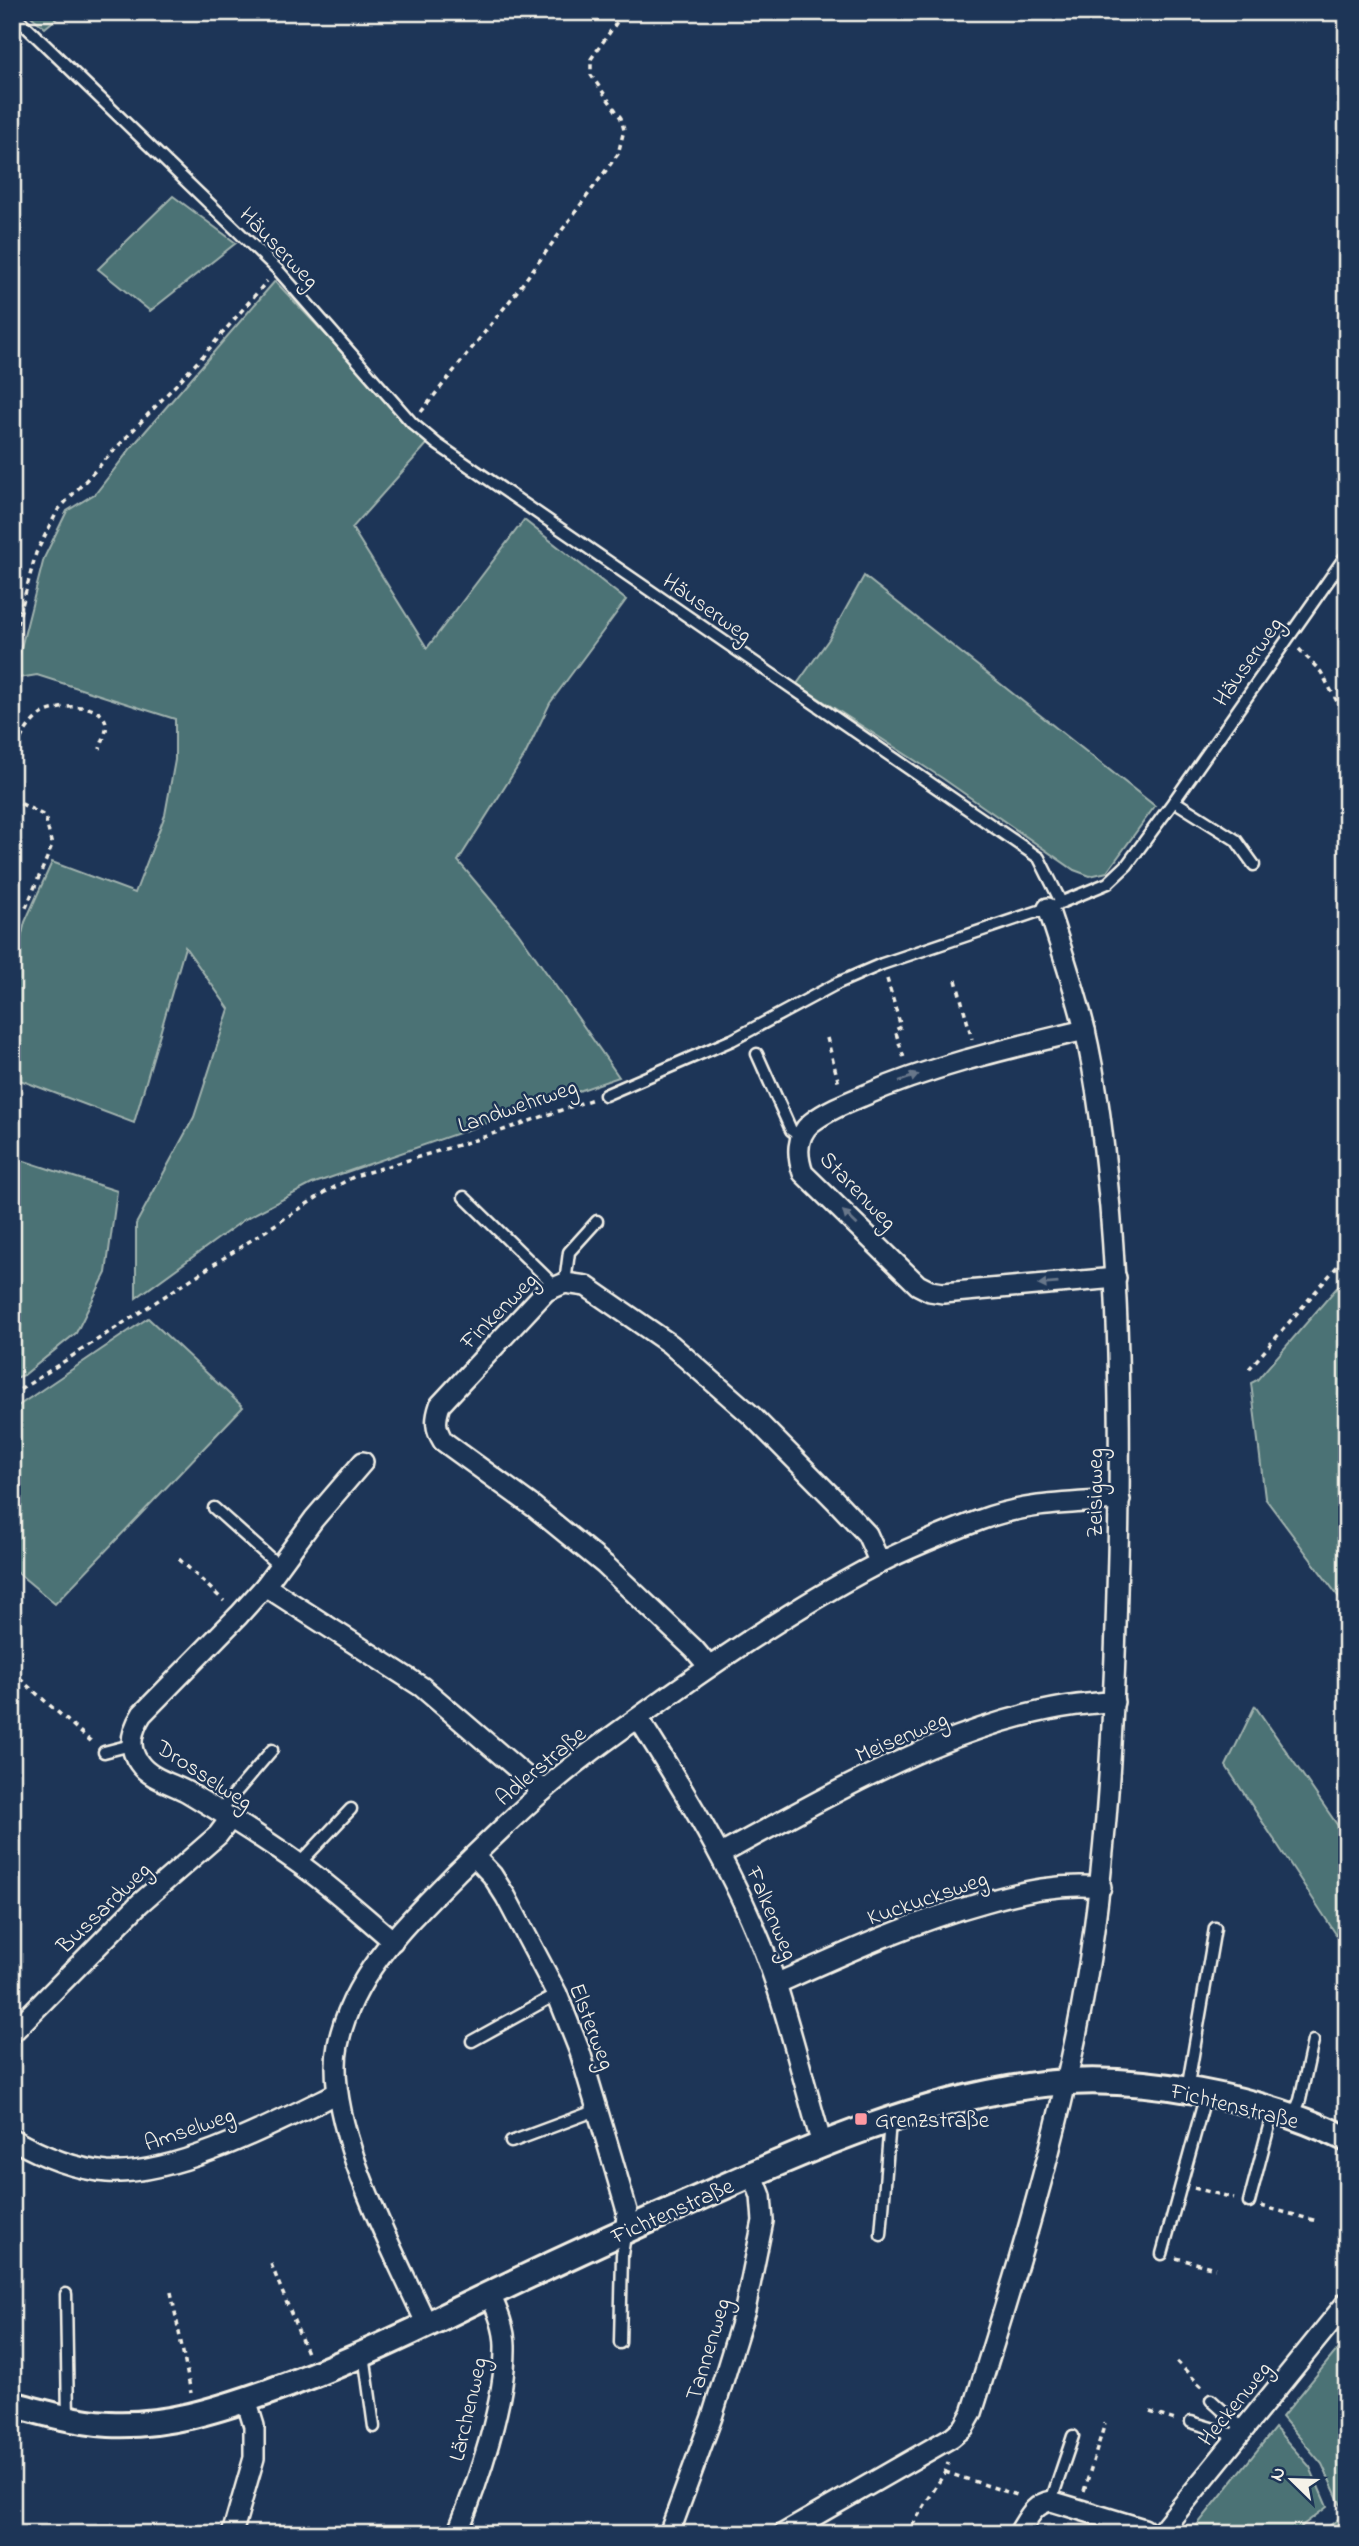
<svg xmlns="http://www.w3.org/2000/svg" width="1359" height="2546" font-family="'Indie Flower',sans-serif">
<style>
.green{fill:#4b7275;stroke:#a0b2ae;stroke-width:2}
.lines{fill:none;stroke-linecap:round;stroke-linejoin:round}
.service-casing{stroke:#f4f1e8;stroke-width:15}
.minor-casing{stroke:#f4f1e8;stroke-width:24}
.tertiary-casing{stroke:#f4f1e8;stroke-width:30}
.path{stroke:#f4f1e8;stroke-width:3.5;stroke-dasharray:5 5;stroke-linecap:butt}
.service{stroke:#1d3557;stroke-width:10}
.minor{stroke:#1d3557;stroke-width:19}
.tertiary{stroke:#1d3557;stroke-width:24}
.oneway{fill:#68778a}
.poi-dot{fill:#ff9aa2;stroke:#1d3557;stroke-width:2.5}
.labels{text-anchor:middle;stroke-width:5;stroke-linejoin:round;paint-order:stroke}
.street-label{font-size:23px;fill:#f4f1e8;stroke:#1d3557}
.poi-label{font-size:23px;fill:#f4f1e8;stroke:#1d3557;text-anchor:start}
</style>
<rect width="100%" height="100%" fill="#1d3557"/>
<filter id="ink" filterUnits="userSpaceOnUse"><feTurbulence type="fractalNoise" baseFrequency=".0143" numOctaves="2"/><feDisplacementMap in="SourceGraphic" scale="14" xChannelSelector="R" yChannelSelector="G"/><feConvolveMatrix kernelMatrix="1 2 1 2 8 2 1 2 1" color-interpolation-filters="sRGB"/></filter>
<g filter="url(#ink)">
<!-- green -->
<g class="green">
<path d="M 26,12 L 64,12 L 45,28 Z"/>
<path d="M 173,196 L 236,243 L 150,311 L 98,269 Z"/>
<path d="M 275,281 L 428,443 L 352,528 L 427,648 L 524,520 L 626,600 L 550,703 L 525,755 L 458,861 L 518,932 L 619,1077 L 312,1184 L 245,1219 L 136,1298 L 136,1224 L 194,1117 L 229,1009 L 185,947 L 134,1123 L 12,1077 L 12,975 L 25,922 L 52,862 L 135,893 L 165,815 L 175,760 L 175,719 L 37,675 L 13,679 L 44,558 L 67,511 L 96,493 L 131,448 Z"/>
<path d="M 864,576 L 1155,806 L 1107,872 L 1090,876 L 1074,870 L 942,778 L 797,684 L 829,639 Z"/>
<path d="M 12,1157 L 117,1191 L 106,1273 L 76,1333 L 24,1375 L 12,1379 Z"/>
<path d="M 1347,1276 L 1347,1608 L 1265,1498 L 1251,1383 L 1257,1380 Z"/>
<path d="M 148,1318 L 243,1407 L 55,1604 L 12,1568 L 12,1410 Z"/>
<path d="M 1255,1706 L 1347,1839 L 1347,1951 L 1226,1766 Z"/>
<path d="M 1347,2338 L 1347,2534 L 1319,2534 L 1345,2514 L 1322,2464 L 1282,2417 Z"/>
<path d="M 1275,2428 L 1310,2467 L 1327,2507 L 1303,2525 L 1296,2534 L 1190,2534 Z"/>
</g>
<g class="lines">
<!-- service casing -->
<g class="service-casing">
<g id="service">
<path d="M 12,13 L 277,269 L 412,423 L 437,444 L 1039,858 L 1061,902"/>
<path d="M 1174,801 L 1236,840 L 1254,865"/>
<path d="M 757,1054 L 791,1130 L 801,1137"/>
<path d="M 605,1095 L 732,1040 L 838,983 L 882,964 L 1048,908 L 1108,883 L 1127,865 L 1174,801 L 1347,554"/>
<path d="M 464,1197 L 555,1286"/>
<path d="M 565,1283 L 569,1252 L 597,1221"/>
<path d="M 214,1508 L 279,1566"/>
<path d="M 104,1752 L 131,1745"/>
<path d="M 219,1812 L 272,1750"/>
<path d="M 299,1864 L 351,1809"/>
<path d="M 472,2041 L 557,1994"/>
<path d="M 1187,2090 L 1215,1928"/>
<path d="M 1293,2117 L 1300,2100 L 1313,2041"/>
<path d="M 511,2142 L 597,2110"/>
<path d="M 1249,2202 L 1273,2111"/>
<path d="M 881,2235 L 890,2121"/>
<path d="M 1162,2254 L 1206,2094"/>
<path d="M 66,2294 L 68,2419"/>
<path d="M 620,2343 L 622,2255 L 625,2235"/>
<path d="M 364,2354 L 374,2427"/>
<path d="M 1211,2400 L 1244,2430"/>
<path d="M 1191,2422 L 1238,2436"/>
<path d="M 1051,2501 L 1073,2436"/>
</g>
</g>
<!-- minor casing -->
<g class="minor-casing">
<g id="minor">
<path d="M 1085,1030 C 1010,1048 934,1065 863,1096 C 846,1103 826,1111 811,1123 C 796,1136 797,1156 803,1173 L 918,1285 L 930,1291 L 943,1293 L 1116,1278"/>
<path d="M 265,1586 L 314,1519 L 363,1462"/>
<path d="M 709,1667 L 694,1649 L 605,1565 L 534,1507 L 443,1441 C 435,1428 435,1420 440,1405 L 546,1291 L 565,1283 L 586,1286 L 670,1344 L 751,1415 L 834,1499 L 867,1534 L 880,1563"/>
<path d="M 638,1718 C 692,1803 744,1888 776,1984 C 793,2036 806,2091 822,2144"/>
<path d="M 721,1854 C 838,1791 979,1706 1114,1702"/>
<path d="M 474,1856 L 492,1875 L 506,1897 L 557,1994 L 580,2052 L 612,2159 L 627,2211 L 626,2230"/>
<path d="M 393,1941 C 362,1915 331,1886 298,1863 C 263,1838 226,1815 189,1793 C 174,1784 150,1779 139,1763 C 127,1747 132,1730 142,1714 L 239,1615 L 265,1586 L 422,1687 L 543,1791"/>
<path d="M 776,1984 C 845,1953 912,1922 985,1902 C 1024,1891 1060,1883 1101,1887"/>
<path d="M 12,2033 L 139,1904 L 218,1835 L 230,1819"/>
<path d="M 12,2139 C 40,2155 75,2169 107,2172 C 176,2176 276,2123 337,2093"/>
<path d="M 427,2325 C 395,2254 323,2122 338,2045 C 352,1974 408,1922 457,1872 C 485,1845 513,1817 542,1792 C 582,1756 627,1726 671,1694 C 737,1647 806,1601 879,1563 C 911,1547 946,1533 980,1520 C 1025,1503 1072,1503 1120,1500"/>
<path d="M 232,2534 L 254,2458 L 254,2426 L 246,2400"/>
<path d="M 457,2534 C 478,2482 506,2401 505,2346 C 505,2328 497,2310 490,2294"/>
<path d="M 669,2534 L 712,2417 L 745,2310 L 763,2221 L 761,2196 L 752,2173"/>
<path d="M 783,2534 L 952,2437 L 964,2427 L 972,2413 C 1011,2289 1050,2164 1076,2036 C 1106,1890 1113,1741 1117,1592 C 1121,1464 1121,1336 1110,1208 C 1104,1147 1098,1085 1084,1026 C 1074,986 1061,947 1048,908"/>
<path d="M 1018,2534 C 1028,2519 1033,2504 1051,2501 L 1144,2529 L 1150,2534"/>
<path d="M 1159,2534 L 1347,2302"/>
</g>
</g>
<!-- tertiary casing -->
<g class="tertiary-casing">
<path id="tertiary" d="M 12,2404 C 44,2413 76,2422 109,2424 C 164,2427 217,2410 268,2392 C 335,2368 399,2339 463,2307 C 541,2269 621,2232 701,2197 C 809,2148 924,2098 1043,2084 C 1138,2073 1261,2097 1347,2139"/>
</g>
<!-- path -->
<g class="path">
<path d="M 421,412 L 512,298 L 618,154 L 624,130 L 621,118 L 591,75 L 591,59 L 624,12"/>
<path d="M 12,643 L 36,553 L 58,510 L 203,356 L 267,281"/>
<path d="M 1299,649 L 1321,672 L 1347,720"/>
<path d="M 12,757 C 19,742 25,727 39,716 C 52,705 101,700 106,723 C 108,730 102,741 100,749"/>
<path d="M 12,799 L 45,816 L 52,846 L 25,910"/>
<path d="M 887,979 L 901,1027 L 895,1030 L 904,1058"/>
<path d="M 956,980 L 972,1039"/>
<path d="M 827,1038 L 839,1084"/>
<path d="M 1249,1369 L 1347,1255"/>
<path d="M 12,1395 L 324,1193 L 355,1176 L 475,1140 L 593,1099"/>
<path d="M 179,1559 L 224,1601"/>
<path d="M 12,1672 L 94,1744"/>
<path d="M 1194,2188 L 1234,2198"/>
<path d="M 1261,2206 L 1317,2221"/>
<path d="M 1176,2258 L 1215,2268"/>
<path d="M 271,2264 L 307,2353"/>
<path d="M 171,2292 L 191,2393"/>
<path d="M 1177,2362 L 1203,2388"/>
<path d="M 1150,2412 L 1178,2421"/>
<path d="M 945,2472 L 1020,2496"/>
<path d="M 1084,2491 L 1105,2423"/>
<path d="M 907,2534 L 945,2472 L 948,2463"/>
</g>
<!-- service -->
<use href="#service" class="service"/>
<!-- minor -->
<use href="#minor" class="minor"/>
<!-- tertiary -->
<use href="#tertiary" class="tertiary"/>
</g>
<!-- one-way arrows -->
<defs><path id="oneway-solid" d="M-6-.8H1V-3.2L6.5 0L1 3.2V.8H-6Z" transform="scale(1.75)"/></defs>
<g class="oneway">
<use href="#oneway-solid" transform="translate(909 1078) rotate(-19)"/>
<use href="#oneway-solid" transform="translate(850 1218) rotate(-136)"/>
<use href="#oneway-solid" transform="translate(1048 1284) rotate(175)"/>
</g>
</g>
<!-- markers -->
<rect class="poi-dot" x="854" y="2112" width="14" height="14" rx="3.5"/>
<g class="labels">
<!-- street labels -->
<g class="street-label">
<text transform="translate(280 247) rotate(46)" y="8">Häuserweg</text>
<text transform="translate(708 607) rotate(35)" y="8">Häuserweg</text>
<text transform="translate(1247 661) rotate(-55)" y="8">Häuserweg</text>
<text transform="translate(517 1105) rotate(-19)" y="8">Landwehrweg</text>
<text transform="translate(859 1190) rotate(46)" y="8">Starenweg</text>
<text transform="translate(498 1310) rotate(-45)" y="8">Finkenweg</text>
<text transform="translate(1094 1493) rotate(-90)" y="8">Zeisigweg</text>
<text transform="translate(901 1736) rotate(-23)" y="8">Meisenweg</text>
<text transform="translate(540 1765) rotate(-40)" y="8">Adlerstraße</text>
<text transform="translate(205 1774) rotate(33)" y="8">Drosselweg</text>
<text transform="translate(927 1897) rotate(-19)" y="8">Kuckucksweg</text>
<text transform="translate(103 1907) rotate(-44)" y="8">Bussardweg</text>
<text transform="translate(773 1913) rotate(67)" y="8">Falkenweg</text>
<text transform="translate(593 2026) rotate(69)" y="8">Elsterweg</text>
<text transform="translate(1235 2105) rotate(14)" y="8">Fichtenstraße</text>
<text transform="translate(189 2128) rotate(-19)" y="8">Amselweg</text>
<text transform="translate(672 2210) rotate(-24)" y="8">Fichtenstraße</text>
<text transform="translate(707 2349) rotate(-73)" y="8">Tannenweg</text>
<text transform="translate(1234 2403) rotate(-51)" y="8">Heckenweg</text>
<text transform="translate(467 2409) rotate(-77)" y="8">Lärchenweg</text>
</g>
<!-- poi labels -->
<g class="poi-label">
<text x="875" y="2127">Grenzstraße</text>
</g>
</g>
<!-- margin -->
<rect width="1359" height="2546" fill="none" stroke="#1d3557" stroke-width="42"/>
<rect x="21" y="21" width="1317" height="2504" fill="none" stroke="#f4f1e8" stroke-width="2.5" filter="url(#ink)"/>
<!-- north arrow -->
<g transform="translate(1292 2480) rotate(293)" stroke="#1d3557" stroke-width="5" paint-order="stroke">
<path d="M0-5L12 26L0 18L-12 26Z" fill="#f4f1e8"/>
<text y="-10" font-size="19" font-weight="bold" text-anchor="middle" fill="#f4f1e8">N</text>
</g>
</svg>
